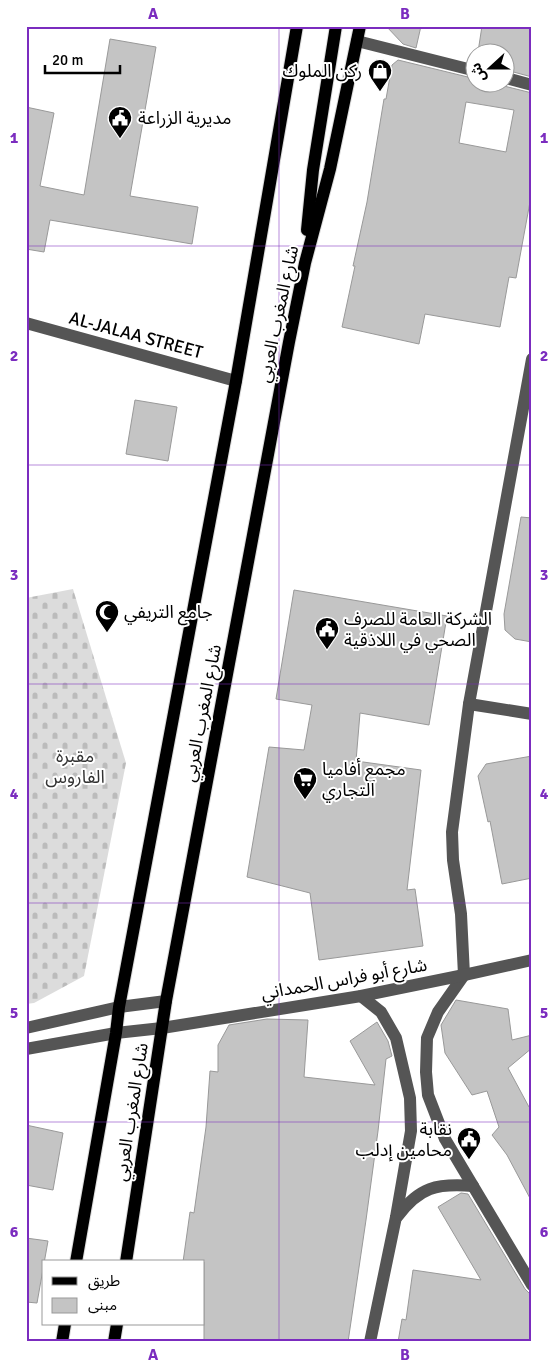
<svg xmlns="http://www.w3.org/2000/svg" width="558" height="1368" font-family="Signika,'Noto Sans Arabic',sans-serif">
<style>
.cemetery{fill:url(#cemetery-stones)}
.building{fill:#c4c4c4;stroke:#999;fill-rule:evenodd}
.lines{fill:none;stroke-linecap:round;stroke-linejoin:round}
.major-casing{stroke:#dbdbdb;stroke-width:14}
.minor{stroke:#555;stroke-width:12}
.major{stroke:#000;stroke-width:12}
.grid{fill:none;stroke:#7b2cbf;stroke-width:1;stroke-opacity:0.55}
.labels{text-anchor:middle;stroke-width:4;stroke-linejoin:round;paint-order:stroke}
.poi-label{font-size:18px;fill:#000;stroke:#fff;text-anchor:start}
.street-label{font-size:18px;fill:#000;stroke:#fff}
.park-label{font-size:18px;fill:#333;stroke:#fff}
.neatline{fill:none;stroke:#7b2cbf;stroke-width:2}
.grid-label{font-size:16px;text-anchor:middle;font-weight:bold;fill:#7b2cbf}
</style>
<defs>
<pattern id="cemetery-stones" width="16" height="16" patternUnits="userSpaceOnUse" patternTransform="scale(1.25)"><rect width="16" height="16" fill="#dcdcdc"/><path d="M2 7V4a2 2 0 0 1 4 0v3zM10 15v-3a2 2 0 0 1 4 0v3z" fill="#bbb"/></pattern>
</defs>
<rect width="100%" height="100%" fill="#fff"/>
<!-- cemetery -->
<path class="cemetery" d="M 73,589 L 126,763 L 84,976 L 34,1003 L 26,1004 L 26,598 Z"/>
<!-- building -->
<g class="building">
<path d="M 386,26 L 421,26 L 416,48 L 403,44 Z"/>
<path d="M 482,26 L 532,26 L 532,77 L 506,70 L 506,52 L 478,52 Z"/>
<path d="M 110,39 L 156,47 L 130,196 L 198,207 L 192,244 L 50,220 L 44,252 L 26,249 L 26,107 L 54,113 L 40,186 L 84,195 Z"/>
<path d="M 398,60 L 476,79 L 476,82 L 499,82 L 504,86 L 532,93 L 532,191 L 516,278 L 509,277 L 500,327 L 425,314 L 419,344 L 342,327 L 355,266 L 353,266 L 367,202 L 384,99 L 386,99 L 392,65 ZM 466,102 L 514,110 L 506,152 L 459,143 Z"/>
<path d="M 135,400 L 177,407 L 168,461 L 126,454 Z"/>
<path d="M 521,517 L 532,518 L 532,642 L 515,639 L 505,630 L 504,614 Z"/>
<path d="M 294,590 L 447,616 L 429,725 L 360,713 L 356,761 L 421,770 L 407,890 L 415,889 L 423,946 L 319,960 L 310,893 L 247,877 L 269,747 L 304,750 L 312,705 L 276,699 Z"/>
<path d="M 532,756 L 532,878 L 502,884 L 490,821 L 488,822 L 478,776 L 486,764 Z"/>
<path d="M 456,1000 L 508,1009 L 512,1040 L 532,1035 L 532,1048 L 508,1068 L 529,1107 L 532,1110 L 532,1202 L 507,1155 L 492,1135 L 499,1127 L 487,1091 L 472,1095 L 445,1053 L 441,1025 Z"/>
<path d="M 267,1019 L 308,1020 L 304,1077 L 375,1085 L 350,1041 L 377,1022 L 388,1041 L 392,1056 L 386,1059 L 378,1131 L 366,1220 L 348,1342 L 204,1342 L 204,1262 L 183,1262 L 190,1212 L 194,1213 L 206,1127 L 210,1071 L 218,1072 L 218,1045 L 229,1025 Z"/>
<path d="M 26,1125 L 63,1133 L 53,1190 L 26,1185 Z"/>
<path d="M 461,1193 L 468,1194 L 525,1289 L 532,1296 L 532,1342 L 398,1342 L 402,1319 L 406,1320 L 413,1270 L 481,1280 L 438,1207 Z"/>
<path d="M 26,1238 L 48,1241 L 37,1303 L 26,1302 Z"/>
</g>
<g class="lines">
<!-- major casing -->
<g class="major-casing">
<g id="major">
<path d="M 307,230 L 313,170 L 336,26"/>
<path d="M 76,1262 L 116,1033 L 119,1007 L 236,381 L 297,26"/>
<path d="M 126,1262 L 166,1001 L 289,342 L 305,263 L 330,169 L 360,26"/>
<path d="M 62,1342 L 65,1324"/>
<path d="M 114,1342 L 117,1324"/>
</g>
</g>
<!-- minor -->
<g class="minor">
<path d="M 357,41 L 476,71"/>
<path d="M 506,78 L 532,85"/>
<path d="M 26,323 L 236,381"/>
<path d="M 532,359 L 469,704 L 452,832 L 453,860 L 461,914 L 464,975 L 438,1012 L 427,1038 L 426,1072 L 428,1095 L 445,1139 L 532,1285"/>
<path d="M 469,704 L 532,714"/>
<path d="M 361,996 L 381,1012 L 396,1038 L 410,1098 L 411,1131 L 396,1217 L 370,1342"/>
<path d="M 26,1028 L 119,1007 L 166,1001"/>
<path d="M 26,1049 L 116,1033 L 162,1028 L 361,996 L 464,975 L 532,960"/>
<path d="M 397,1217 C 419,1187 437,1183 473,1186"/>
</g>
<!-- major -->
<use href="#major" class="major"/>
</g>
<!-- grid -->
<path class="grid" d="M 279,26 L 279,1342M 26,246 L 532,246M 26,465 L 532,465M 26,684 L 532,684M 26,903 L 532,903M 26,1122 L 532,1122"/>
<!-- icons -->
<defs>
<g id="shop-pin" transform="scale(1.25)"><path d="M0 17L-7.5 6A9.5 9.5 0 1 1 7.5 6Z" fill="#000" stroke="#fff"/><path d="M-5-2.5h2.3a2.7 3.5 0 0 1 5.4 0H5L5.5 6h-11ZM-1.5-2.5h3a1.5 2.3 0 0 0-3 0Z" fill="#fff"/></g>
<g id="civic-pin" transform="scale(1.25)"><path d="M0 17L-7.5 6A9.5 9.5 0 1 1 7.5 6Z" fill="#000" stroke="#fff"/><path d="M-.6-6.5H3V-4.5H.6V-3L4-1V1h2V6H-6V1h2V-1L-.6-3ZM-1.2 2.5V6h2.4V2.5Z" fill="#fff"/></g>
<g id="mosque-pin" transform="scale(1.25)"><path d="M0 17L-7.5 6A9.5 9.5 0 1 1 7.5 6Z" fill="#000" stroke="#fff"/><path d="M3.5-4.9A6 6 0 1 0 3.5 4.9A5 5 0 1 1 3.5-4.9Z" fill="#fff"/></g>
<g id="supermarket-pin" transform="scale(1.25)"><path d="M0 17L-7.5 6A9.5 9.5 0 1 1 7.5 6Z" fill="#000" stroke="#fff"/><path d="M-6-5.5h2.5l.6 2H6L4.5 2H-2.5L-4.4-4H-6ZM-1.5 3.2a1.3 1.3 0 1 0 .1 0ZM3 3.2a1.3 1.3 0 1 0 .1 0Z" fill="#fff"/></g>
</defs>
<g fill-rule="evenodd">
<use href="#shop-pin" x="380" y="71"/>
<use href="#civic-pin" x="120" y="118"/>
<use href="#mosque-pin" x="107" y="612"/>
<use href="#civic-pin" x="327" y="629"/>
<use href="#supermarket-pin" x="305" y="779"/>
<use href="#civic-pin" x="469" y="1139"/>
</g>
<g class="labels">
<!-- poi labels -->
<g class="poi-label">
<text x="362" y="77" text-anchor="end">ركن الملوك</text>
<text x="138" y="124">مديرية الزراعة</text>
<text x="124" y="618">جامع التريفي</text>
<text x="344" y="625">الشركة العامة للصرف<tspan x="344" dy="21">الصحي في اللاذقية</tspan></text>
<text x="322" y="775">مجمع أفاميا<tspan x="322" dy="21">التجاري</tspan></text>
<text x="452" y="1135" text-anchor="end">نقابة<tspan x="452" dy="21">محامين إدلب</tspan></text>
</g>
<!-- street labels -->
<g class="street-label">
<text transform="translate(278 314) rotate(-78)" y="6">شارع المغرب العربي</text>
<text transform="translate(136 335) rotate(15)" y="6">AL-JALAA STREET</text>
<text transform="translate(202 713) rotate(-79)" y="6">شارع المغرب العربي</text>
<text transform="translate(344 979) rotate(-10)" y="6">شارع أبو فراس الحمداني</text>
<text transform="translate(131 1112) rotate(-81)" y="6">شارع المغرب العربي</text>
</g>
<!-- park labels -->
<g class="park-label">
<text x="75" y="762">مقبرة<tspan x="75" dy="21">الفاروس</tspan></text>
</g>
</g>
<!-- border -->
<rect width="558" height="1368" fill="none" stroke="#ffffff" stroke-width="55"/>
<!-- legend -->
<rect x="42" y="1260" width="162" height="65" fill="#ffffff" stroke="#999999"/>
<rect x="52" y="1277" width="25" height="8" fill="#000000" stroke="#999999"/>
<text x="88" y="1286" font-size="15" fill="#000000">طريق</text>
<rect x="52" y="1298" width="25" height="15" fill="#c4c4c4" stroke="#999999"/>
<text x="88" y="1310" font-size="15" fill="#000000">مبنى</text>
<!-- north arrow -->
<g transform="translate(490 68) rotate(249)"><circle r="24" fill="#ffffff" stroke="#999999"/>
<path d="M0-4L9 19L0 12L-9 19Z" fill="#000000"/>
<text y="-8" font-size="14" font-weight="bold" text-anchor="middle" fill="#000000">ش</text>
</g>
<!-- scale -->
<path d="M45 65v8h75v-8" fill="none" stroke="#000000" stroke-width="2.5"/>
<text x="52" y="65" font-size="15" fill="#000000" stroke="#ffffff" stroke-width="4" paint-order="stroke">20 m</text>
<rect x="28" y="28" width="502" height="1312" class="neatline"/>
<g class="grid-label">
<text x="153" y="19">A</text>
<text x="405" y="19">B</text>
<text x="14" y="143">1</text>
<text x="544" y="143">1</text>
<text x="14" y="361">2</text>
<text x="544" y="361">2</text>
<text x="14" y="580">3</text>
<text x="544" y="580">3</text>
<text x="14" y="799">4</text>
<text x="544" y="799">4</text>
<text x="14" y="1018">5</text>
<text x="544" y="1018">5</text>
<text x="14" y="1237">6</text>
<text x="544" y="1237">6</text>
<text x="153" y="1360">A</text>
<text x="405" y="1360">B</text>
</g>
</svg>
